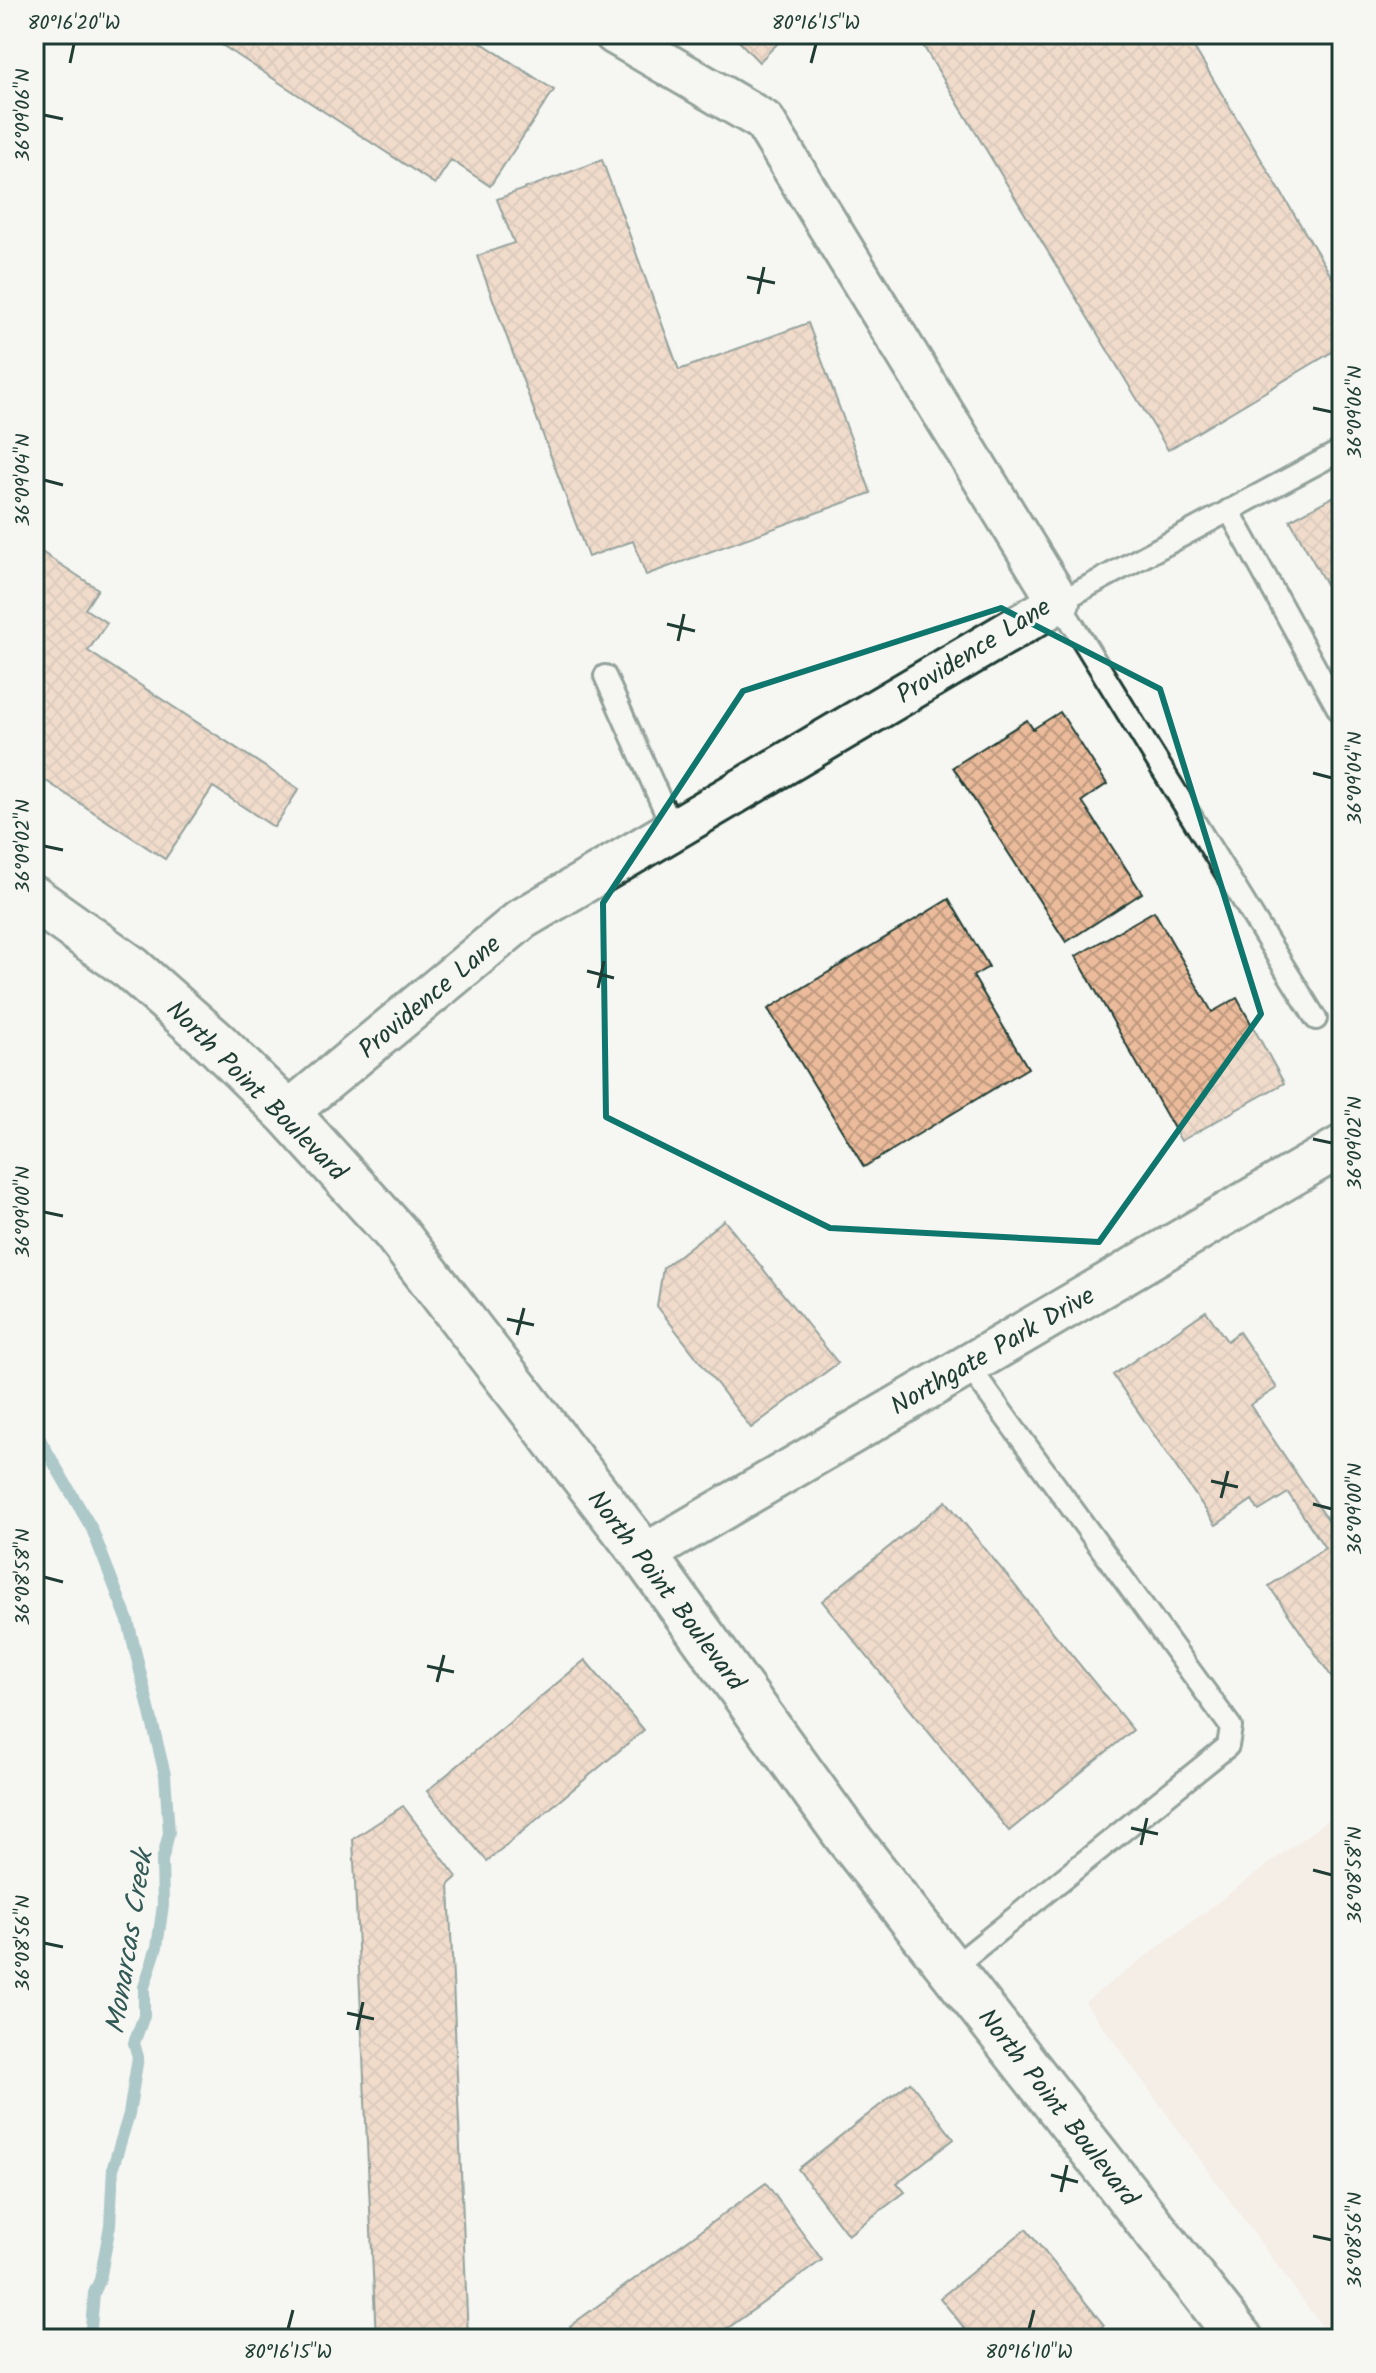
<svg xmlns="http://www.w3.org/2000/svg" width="1376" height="2373" font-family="Kalam,sans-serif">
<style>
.built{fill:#f3e4d8}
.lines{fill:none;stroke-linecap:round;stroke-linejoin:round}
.stream{stroke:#569196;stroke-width:12}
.building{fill:url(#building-cross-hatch);stroke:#1f3d34;stroke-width:2}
.service-casing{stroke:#1f3d34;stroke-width:26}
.minor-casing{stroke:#1f3d34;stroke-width:46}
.secondary-casing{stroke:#1f3d34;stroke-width:50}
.service{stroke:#f6f6f2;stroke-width:20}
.minor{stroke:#f6f6f2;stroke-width:40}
.secondary{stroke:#f6f6f2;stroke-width:44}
.marked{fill:none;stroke:#0f766e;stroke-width:6;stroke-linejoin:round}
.ticks{fill:none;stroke:#1f3d34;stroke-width:3}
.labels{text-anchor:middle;stroke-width:6;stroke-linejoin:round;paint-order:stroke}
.street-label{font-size:26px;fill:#1f3d34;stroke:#f6f6f2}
.water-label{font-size:28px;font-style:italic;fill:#315955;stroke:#f6f6f2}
.neatline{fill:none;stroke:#1f3d34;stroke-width:3}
.ticks-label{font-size:20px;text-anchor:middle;fill:#1f3d34}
</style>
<defs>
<pattern id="building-cross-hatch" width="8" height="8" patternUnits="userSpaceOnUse" patternTransform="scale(2)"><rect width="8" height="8" fill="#ebbb9b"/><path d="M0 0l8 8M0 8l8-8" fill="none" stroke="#be997f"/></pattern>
</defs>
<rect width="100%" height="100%" fill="#f6f6f2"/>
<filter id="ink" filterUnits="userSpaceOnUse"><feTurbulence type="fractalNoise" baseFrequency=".0125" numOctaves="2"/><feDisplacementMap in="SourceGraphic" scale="16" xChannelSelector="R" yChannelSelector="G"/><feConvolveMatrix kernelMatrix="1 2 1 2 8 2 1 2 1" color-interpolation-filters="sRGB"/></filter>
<g filter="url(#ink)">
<!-- built -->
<path class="built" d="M 1342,1809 L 1342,2339 L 1331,2339 L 1085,2002 Z"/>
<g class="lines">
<!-- stream -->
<path class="stream" d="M 34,1429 L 92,1529 L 128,1621 L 165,1775 L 169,1833 L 162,1861 L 163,1905 L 157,1947 L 144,1987 L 144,2016 L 134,2043 L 138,2057 L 129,2114 L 113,2167 L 110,2225 L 100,2280 L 94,2293 L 90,2339"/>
</g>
<!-- building -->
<g class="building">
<path d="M 205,34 L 468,34 L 554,90 L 490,186 L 451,160 L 435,184 Z"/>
<path d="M 732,34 L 787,34 L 759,62 Z"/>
<path d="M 916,34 L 1186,34 L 1342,294 L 1342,346 L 1168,450 Z"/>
<path d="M 602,160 L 679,370 L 808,323 L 871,493 L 646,575 L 633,541 L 588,557 L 477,256 L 514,243 L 497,199 Z"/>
<path d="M 1342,492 L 1342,613 L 1290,520 Z"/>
<path d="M 34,547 L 98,589 L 85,609 L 107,623 L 88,651 L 299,789 L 274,827 L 213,787 L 165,859 L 34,773 Z"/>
<path d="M 1060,712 L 1107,784 L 1082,801 L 1142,893 L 1066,942 L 953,767 L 1027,720 L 1033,729 Z"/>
<path d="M 949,899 L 989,967 L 973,976 L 1028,1068 L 864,1167 L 768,1009 Z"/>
<path d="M 1154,911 L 1212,1012 L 1237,998 L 1284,1083 L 1181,1141 L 1076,956 Z"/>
<path d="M 724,1220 L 838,1363 L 751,1428 L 657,1306 L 663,1268 Z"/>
<path d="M 1206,1311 L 1227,1341 L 1239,1332 L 1277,1388 L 1250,1405 L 1342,1541 L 1342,1692 L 1269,1586 L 1325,1548 L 1288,1493 L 1259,1511 L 1252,1500 L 1216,1525 L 1113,1375 Z"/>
<path d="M 946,1501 L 1133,1730 L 1009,1831 L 822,1601 Z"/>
<path d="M 585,1660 L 644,1730 L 487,1861 L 427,1791 Z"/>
<path d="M 403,1806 L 457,1877 L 449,1884 L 468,2339 L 376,2339 L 353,1839 Z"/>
<path d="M 910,2082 L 954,2139 L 897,2183 L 905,2192 L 848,2235 L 798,2169 Z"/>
<path d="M 766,2183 L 822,2260 L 713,2339 L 580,2339 L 570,2326 Z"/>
<path d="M 1026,2229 L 1104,2325 L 1087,2339 L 973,2339 L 940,2298 Z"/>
</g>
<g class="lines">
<!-- service casing -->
<g class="service-casing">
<g id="service">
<path d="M 1229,510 L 1342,716"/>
<path d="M 605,676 L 673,829"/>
<path d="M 1316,1019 L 1059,602 L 1342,450"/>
<path d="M 951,1969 L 1228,1746 L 1231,1727 L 967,1364"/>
</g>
</g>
<!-- minor casing -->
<g class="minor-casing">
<g id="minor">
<path d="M 287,1113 L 522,919 L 1059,602 L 764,121 L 615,34"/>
<path d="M 644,1555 L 1342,1146"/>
</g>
</g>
<!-- secondary casing -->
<g class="secondary-casing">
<path id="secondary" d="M 34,899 L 131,968 L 216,1043 L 287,1113 L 395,1232 L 644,1555 L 846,1835 L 1240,2339"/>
</g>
<!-- service -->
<use href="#service" class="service"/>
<!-- minor -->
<use href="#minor" class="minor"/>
<!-- secondary -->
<use href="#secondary" class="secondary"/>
</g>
</g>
<!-- marked area -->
<path d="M0 0H1376V2373H0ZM 1001,608 L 1160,689 L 1261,1014 L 1099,1242 L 830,1228 L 606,1117 L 603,903 L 743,691 Z" fill="#f6f6f2" fill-opacity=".55" fill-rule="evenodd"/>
<path class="marked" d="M 1001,608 L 1160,689 L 1261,1014 L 1099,1242 L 830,1228 L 606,1117 L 603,903 L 743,691 Z"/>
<!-- ticks -->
<path class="ticks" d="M 70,63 L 74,44M 811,63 L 816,44M 44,115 L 63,119M 747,277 L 775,283M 758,294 L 764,267M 1313,408 L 1332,412M 44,480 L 63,485M 667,624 L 695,631M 678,641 L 684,614M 1313,773 L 1332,778M 44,846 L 63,850M 587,971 L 614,978M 598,988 L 604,961M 1313,1139 L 1332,1143M 44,1212 L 63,1216M 507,1319 L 534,1325M 517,1335 L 524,1308M 1211,1481 L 1238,1487M 1221,1498 L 1228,1471M 1313,1504 L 1332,1509M 44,1577 L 63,1582M 427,1666 L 454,1672M 437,1682 L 444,1655M 1131,1828 L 1158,1834M 1141,1845 L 1147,1818M 1313,1870 L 1332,1875M 44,1943 L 63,1947M 347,2013 L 374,2019M 357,2030 L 363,2002M 1051,2175 L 1078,2182M 1061,2192 L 1067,2165M 1313,2236 L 1332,2240M 288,2329 L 293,2310M 1029,2329 L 1034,2310"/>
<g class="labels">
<!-- street labels -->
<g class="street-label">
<text transform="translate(973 650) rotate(-32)" y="9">Providence Lane</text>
<text transform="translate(429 996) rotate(-40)" y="9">Providence Lane</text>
<text transform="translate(257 1090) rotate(45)" y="9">North Point Boulevard</text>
<text transform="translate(992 1350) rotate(-30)" y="9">Northgate Park Drive</text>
<text transform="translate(667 1590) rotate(53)" y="9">North Point Boulevard</text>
<text transform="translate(1059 2107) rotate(52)" y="9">North Point Boulevard</text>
</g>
<!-- water labels -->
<g class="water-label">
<text transform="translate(128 1942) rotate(-81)" y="10">Monarcas Creek</text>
</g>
</g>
<!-- margin -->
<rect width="1376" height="2373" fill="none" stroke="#f6f6f2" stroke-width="88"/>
<rect x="44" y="44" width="1288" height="2285" class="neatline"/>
<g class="ticks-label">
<text x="74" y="29">80°16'20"W</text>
<text x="816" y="29">80°16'15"W</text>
<text transform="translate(22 115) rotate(-90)" y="7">36°09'06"N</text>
<text transform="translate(1354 412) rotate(-90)" y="7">36°09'06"N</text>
<text transform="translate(22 480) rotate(-90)" y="7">36°09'04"N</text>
<text transform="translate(1354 778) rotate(-90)" y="7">36°09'04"N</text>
<text transform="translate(22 846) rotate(-90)" y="7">36°09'02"N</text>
<text transform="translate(1354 1143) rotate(-90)" y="7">36°09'02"N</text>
<text transform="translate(22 1212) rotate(-90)" y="7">36°09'00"N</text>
<text transform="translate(1354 1509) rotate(-90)" y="7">36°09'00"N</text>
<text transform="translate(22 1577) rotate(-90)" y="7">36°08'58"N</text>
<text transform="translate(1354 1875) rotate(-90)" y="7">36°08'58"N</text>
<text transform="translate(22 1943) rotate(-90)" y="7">36°08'56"N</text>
<text transform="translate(1354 2240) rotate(-90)" y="7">36°08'56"N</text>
<text x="288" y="2358">80°16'15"W</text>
<text x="1029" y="2358">80°16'10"W</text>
</g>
</svg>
